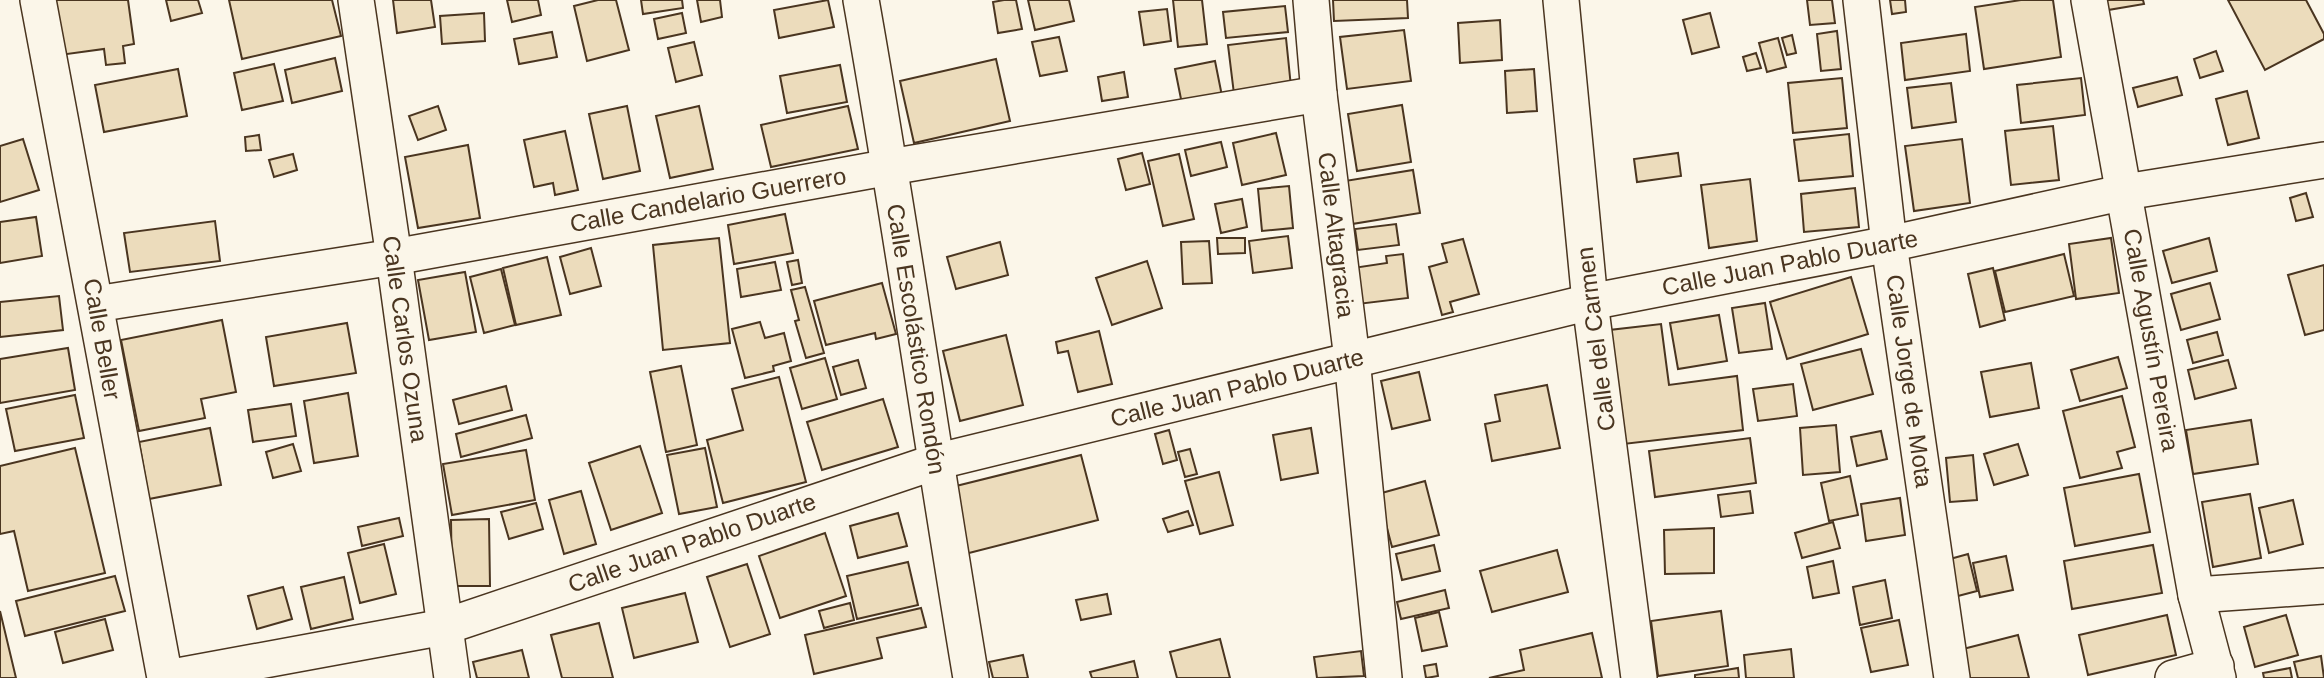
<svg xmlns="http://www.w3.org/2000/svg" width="2324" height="678" font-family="Helvetica,sans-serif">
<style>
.building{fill:#ecdcbc;stroke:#4a3520;stroke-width:2}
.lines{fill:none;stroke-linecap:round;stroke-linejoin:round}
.street-casing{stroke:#4a3520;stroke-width:38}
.street{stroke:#fbf6e9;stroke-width:35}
.labels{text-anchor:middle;stroke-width:5;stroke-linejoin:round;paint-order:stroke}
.street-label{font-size:24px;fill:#4a3520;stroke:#fbf6e9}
</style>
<rect width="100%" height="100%" fill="#fbf6e9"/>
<!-- building -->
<g class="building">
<path d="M 52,0 L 128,0 L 134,44 L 123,46 L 125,63 L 106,65 L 104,49 L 60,55 Z"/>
<path d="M 166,0 L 198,0 L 202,13 L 171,21 Z"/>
<path d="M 229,0 L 332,0 L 341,36 L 242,59 Z"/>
<path d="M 393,0 L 431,0 L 435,27 L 397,33 Z"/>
<path d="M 507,0 L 538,0 L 541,15 L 512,22 Z"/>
<path d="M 598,0 L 616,0 L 629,50 L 587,61 L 574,6 Z"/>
<path d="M 641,0 L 682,0 L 683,8 L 643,14 Z"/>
<path d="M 697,0 L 720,0 L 722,17 L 701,22 Z"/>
<path d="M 828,0 L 834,27 L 779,38 L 774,10 Z"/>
<path d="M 1004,0 L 1016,0 L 1022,29 L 998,33 L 993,2 Z"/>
<path d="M 1028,0 L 1069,0 L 1074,21 L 1035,30 Z"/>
<path d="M 1173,0 L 1202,0 L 1207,44 L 1178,47 Z"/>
<path d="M 1333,0 L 1407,0 L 1408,18 L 1334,21 Z"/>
<path d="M 1807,0 L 1832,0 L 1835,23 L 1810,25 Z"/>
<path d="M 1890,0 L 1905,0 L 1906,12 L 1892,14 Z"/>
<path d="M 2021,0 L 2053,0 L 2061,57 L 1984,69 L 1975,7 Z"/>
<path d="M 2106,0 L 2143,0 L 2144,4 L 2108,10 Z"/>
<path d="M 2228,0 L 2306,0 L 2324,34 L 2324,39 L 2265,70 Z"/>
<path d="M 1285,6 L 1288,32 L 1226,38 L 1223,12 Z"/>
<path d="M 1167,9 L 1171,41 L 1144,45 L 1139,12 Z"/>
<path d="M 484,13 L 485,41 L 442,44 L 440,16 Z"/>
<path d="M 682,13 L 686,33 L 658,39 L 654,19 Z"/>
<path d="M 1710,13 L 1719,47 L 1692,54 L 1683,20 Z"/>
<path d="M 1500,20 L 1502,60 L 1460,63 L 1458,23 Z"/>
<path d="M 1404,30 L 1411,81 L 1347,89 L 1340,37 Z"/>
<path d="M 1837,31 L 1841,69 L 1821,71 L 1817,34 Z"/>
<path d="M 552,32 L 557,57 L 519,64 L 514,39 Z"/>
<path d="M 1966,34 L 1970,71 L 1905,80 L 1901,43 Z"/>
<path d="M 1792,35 L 1796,53 L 1787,55 L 1782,38 Z"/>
<path d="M 1059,37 L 1067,71 L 1040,76 L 1032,42 Z"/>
<path d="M 1286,38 L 1291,87 L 1234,94 L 1228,45 Z"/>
<path d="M 1778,38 L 1786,67 L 1767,72 L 1759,43 Z"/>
<path d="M 694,42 L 702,75 L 676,82 L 668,48 Z"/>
<path d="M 2216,51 L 2223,71 L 2200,78 L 2194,59 Z"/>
<path d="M 1756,53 L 1761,68 L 1747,71 L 1743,57 Z"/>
<path d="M 335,58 L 342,91 L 292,103 L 285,70 Z"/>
<path d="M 996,59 L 1010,121 L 914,143 L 900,81 Z"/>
<path d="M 1215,61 L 1222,96 L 1182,104 L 1175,69 Z"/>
<path d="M 274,64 L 283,101 L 242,110 L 234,73 Z"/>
<path d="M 840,65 L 847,102 L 787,113 L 780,76 Z"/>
<path d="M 178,69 L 187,116 L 104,132 L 95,85 Z"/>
<path d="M 1534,69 L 1537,111 L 1507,113 L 1505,71 Z"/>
<path d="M 1124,72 L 1128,97 L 1102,101 L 1098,77 Z"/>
<path d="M 2177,77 L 2182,95 L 2138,107 L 2133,88 Z"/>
<path d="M 1842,78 L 1847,128 L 1793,133 L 1788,83 Z"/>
<path d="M 2081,78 L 2085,115 L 2021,123 L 2017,85 Z"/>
<path d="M 1951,83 L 1956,122 L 1912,128 L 1907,88 Z"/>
<path d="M 2247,91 L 2259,138 L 2228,145 L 2216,99 Z"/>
<path d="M 1402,105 L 1411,162 L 1357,171 L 1348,114 Z"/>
<path d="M 438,106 L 446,130 L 418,140 L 409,116 Z"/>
<path d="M 627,106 L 640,171 L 603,179 L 589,114 Z"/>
<path d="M 699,106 L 713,169 L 670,178 L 656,116 Z"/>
<path d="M 848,106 L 858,149 L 771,167 L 761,125 Z"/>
<path d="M 2053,126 L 2059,180 L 2011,185 L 2005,131 Z"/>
<path d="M 565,131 L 578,190 L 555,195 L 553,183 L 534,187 L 524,140 Z"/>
<path d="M 1276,133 L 1286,175 L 1242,185 L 1233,143 Z"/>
<path d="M 1849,134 L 1853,176 L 1799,181 L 1794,140 Z"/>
<path d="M 259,135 L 261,150 L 246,151 L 245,137 Z"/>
<path d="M 23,139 L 39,190 L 0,202 L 0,146 Z"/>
<path d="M 1962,139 L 1970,203 L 1914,211 L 1905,146 Z"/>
<path d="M 1221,142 L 1227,167 L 1191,176 L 1185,150 Z"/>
<path d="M 468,145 L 480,218 L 418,228 L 405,157 Z"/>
<path d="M 1142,153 L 1150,184 L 1126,190 L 1118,159 Z"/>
<path d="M 1678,153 L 1681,176 L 1637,182 L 1634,159 Z"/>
<path d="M 293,154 L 297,170 L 274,177 L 269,160 Z"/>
<path d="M 1179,154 L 1194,219 L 1163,226 L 1148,161 Z"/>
<path d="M 1413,170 L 1420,213 L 1352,224 L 1345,181 Z"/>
<path d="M 1750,179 L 1757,241 L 1709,248 L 1701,185 Z"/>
<path d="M 1289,186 L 1293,228 L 1262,231 L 1258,189 Z"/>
<path d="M 1855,188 L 1859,227 L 1804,232 L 1801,194 Z"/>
<path d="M 2306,193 L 2313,217 L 2296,221 L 2290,198 Z"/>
<path d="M 1242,199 L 1247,227 L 1221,233 L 1215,204 Z"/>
<path d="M 785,214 L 793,253 L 734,264 L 728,225 Z"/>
<path d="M 36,217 L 42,256 L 0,263 L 0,222 Z"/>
<path d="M 215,221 L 220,261 L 130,272 L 124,233 Z"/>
<path d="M 1396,224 L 1399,245 L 1358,250 L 1355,229 Z"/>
<path d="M 1288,236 L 1292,268 L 1253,273 L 1249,241 Z"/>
<path d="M 719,238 L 730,343 L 663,350 L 653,245 Z"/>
<path d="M 1217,238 L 1245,238 L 1245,253 L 1218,254 Z"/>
<path d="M 2111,238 L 2119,293 L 2076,299 L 2069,244 Z"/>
<path d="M 2209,238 L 2217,271 L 2172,283 L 2163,251 Z"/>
<path d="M 1463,239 L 1479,294 L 1450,302 L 1453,312 L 1442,315 L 1429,267 L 1447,262 L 1442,244 Z"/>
<path d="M 1209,241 L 1212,283 L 1183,284 L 1181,242 Z"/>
<path d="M 1000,242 L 1008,275 L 956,289 L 947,257 Z"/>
<path d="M 591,248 L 601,286 L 570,294 L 560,257 Z"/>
<path d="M 1403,254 L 1408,298 L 1358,304 L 1353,268 L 1387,263 L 1386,256 Z"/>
<path d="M 2064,254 L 2074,296 L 2005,312 L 1995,271 Z"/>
<path d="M 547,257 L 561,315 L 516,325 L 503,268 Z"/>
<path d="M 798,260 L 802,283 L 792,285 L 787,262 Z"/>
<path d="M 1147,261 L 1162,308 L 1112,325 L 1096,278 Z"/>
<path d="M 775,262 L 781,290 L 741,297 L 737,269 Z"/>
<path d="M 2324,265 L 2324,330 L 2305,335 L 2288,275 Z"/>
<path d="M 1993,268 L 2005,320 L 1980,327 L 1968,274 Z"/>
<path d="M 501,269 L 515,325 L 484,333 L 470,277 Z"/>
<path d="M 465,272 L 476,332 L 429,340 L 418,280 Z"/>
<path d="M 1851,277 L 1868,334 L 1787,359 L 1770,302 Z"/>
<path d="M 882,283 L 896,334 L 876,339 L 875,333 L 826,345 L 814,301 Z"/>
<path d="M 2210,283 L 2220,319 L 2181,330 L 2171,294 Z"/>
<path d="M 805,287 L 824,353 L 806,358 L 795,321 L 799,320 L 791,290 Z"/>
<path d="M 59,296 L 63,330 L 0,337 L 0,302 Z"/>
<path d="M 1765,303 L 1772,349 L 1739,353 L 1732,308 Z"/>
<path d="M 1719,315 L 1727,361 L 1678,369 L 1670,323 Z"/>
<path d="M 222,320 L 236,392 L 201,399 L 205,418 L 139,431 L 121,340 Z"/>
<path d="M 760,322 L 765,338 L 784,333 L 791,361 L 773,366 L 774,371 L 745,378 L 732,329 Z"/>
<path d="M 347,323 L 356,373 L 274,386 L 266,337 Z"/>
<path d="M 1661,324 L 1669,385 L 1737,376 L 1743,430 L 1615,445 L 1601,331 Z"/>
<path d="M 1099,331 L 1112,384 L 1078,392 L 1068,351 L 1058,353 L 1056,342 Z"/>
<path d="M 2217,332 L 2223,355 L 2193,363 L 2187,340 Z"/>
<path d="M 1006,335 L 1023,405 L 960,421 L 943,351 Z"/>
<path d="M 68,348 L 75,390 L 0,403 L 0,359 Z"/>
<path d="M 1861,349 L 1873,394 L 1813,410 L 1801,364 Z"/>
<path d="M 2118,357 L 2127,388 L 2080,401 L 2071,370 Z"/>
<path d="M 825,358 L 837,399 L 802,409 L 790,368 Z"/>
<path d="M 858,360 L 866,388 L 841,395 L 833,367 Z"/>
<path d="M 2228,360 L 2236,388 L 2195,399 L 2188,370 Z"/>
<path d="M 2031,363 L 2039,408 L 1990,417 L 1981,372 Z"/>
<path d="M 681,366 L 697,445 L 666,452 L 650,372 Z"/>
<path d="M 1419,372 L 1430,420 L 1392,429 L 1381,381 Z"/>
<path d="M 779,377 L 806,482 L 723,503 L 707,440 L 743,430 L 732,389 Z"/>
<path d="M 1793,384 L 1797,416 L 1758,421 L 1753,389 Z"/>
<path d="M 1547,385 L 1560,448 L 1492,461 L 1485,424 L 1500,421 L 1495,395 Z"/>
<path d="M 506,386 L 512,410 L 459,424 L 453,400 Z"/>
<path d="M 348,393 L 358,456 L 314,463 L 304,401 Z"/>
<path d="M 75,395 L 84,438 L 15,451 L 6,409 Z"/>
<path d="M 2122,396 L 2135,447 L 2117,452 L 2122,468 L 2080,478 L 2063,411 Z"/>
<path d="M 883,399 L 898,447 L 822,470 L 807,422 Z"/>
<path d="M 291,404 L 296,436 L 253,442 L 248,410 Z"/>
<path d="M 526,415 L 532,438 L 461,457 L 456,434 Z"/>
<path d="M 2251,420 L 2258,464 L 2193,474 L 2186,430 Z"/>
<path d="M 1836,425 L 1840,472 L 1803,475 L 1800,428 Z"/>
<path d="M 210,428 L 221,485 L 149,499 L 139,442 Z"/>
<path d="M 1311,428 L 1318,473 L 1281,480 L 1273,435 Z"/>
<path d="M 1169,430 L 1177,460 L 1163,464 L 1155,434 Z"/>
<path d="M 1881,431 L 1887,459 L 1857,466 L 1851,437 Z"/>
<path d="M 1750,438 L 1756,483 L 1655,497 L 1649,451 Z"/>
<path d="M 293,444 L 301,471 L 273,478 L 266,452 Z"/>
<path d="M 2018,444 L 2028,475 L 1994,485 L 1984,454 Z"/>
<path d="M 640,446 L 662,513 L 611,530 L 589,463 Z"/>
<path d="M 75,448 L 105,573 L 28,591 L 14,531 L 0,534 L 0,466 Z"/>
<path d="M 705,448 L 717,507 L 679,514 L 667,455 Z"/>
<path d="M 1190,449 L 1197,474 L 1185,477 L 1178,452 Z"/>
<path d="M 526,450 L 535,500 L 452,515 L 443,464 Z"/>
<path d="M 1081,455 L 1098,520 L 965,554 L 948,488 Z"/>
<path d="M 1973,455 L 1977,500 L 1950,502 L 1946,458 Z"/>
<path d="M 1219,472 L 1233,525 L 1200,534 L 1185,481 Z"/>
<path d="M 2139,474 L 2150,532 L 2075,546 L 2064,488 Z"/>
<path d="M 1850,476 L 1858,515 L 1829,521 L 1821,483 Z"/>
<path d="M 1425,481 L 1439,535 L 1392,547 L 1378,494 Z"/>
<path d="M 581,491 L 596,544 L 564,554 L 549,500 Z"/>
<path d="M 1750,491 L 1753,513 L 1721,517 L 1718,495 Z"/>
<path d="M 2250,494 L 2261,558 L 2213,567 L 2202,502 Z"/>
<path d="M 1900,498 L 1905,535 L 1866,541 L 1861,504 Z"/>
<path d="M 2293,500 L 2303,544 L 2269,553 L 2259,508 Z"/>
<path d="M 536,503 L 543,529 L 509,539 L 501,512 Z"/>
<path d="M 1188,511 L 1193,525 L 1168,532 L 1163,519 Z"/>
<path d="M 898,513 L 907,546 L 858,558 L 850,526 Z"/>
<path d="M 399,518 L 403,536 L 362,546 L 358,527 Z"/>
<path d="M 489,519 L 490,586 L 452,586 L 451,520 Z"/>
<path d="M 1833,522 L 1840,548 L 1802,558 L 1795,533 Z"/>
<path d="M 1714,528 L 1714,573 L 1665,574 L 1664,530 Z"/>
<path d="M 825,533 L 846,596 L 780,618 L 759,556 Z"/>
<path d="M 384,544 L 396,594 L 360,603 L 348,553 Z"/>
<path d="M 1434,545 L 1440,571 L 1402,580 L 1396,554 Z"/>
<path d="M 2153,545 L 2162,593 L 2072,609 L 2064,561 Z"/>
<path d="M 1557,550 L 1568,592 L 1492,612 L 1480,571 Z"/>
<path d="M 1968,554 L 1977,591 L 1958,596 L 1950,559 Z"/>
<path d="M 2006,556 L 2013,590 L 1980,597 L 1973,563 Z"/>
<path d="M 1833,561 L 1839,593 L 1813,598 L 1807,567 Z"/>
<path d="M 908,562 L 918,605 L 857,619 L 847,576 Z"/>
<path d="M 747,564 L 770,634 L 730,647 L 707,577 Z"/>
<path d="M 115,576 L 125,611 L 25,636 L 16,601 Z"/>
<path d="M 344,577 L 353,619 L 311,629 L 301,587 Z"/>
<path d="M 1885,580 L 1892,618 L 1860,625 L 1853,587 Z"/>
<path d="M 283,587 L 292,619 L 257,629 L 248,596 Z"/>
<path d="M 1445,590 L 1449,608 L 1401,619 L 1397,602 Z"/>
<path d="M 685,593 L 698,642 L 634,658 L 622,608 Z"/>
<path d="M 1107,594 L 1111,614 L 1081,620 L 1076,600 Z"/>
<path d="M 850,603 L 854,620 L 824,628 L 819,611 Z"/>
<path d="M 921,608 L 926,627 L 877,638 L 882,658 L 814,674 L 805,635 Z"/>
<path d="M 0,611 L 16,678 L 0,678 Z"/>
<path d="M 1721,611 L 1728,666 L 1658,676 L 1651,621 Z"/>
<path d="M 1439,612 L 1447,646 L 1422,651 L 1415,618 Z"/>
<path d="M 2167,615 L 2176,655 L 2088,675 L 2079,635 Z"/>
<path d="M 2286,615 L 2298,655 L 2255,667 L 2244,627 Z"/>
<path d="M 105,619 L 113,650 L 63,663 L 55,632 Z"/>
<path d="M 1899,620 L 1908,665 L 1871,672 L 1861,628 Z"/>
<path d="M 599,623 L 613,678 L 562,678 L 551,635 Z"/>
<path d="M 1592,633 L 1602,678 L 1489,678 L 1524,670 L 1520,650 Z"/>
<path d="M 2018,635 L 2029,678 L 1970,678 L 1963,649 Z"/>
<path d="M 1220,639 L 1230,678 L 1177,678 L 1170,652 Z"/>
<path d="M 1791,649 L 1794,678 L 1746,678 L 1744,655 Z"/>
<path d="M 522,650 L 529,678 L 477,678 L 473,662 Z"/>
<path d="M 1361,651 L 1364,676 L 1317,678 L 1314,657 Z"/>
<path d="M 1023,655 L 1028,678 L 993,678 L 989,662 Z"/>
<path d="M 2321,656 L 2324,678 L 2298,678 L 2294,662 Z"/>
<path d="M 1134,661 L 1138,678 L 1092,678 L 1090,672 Z"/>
<path d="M 1436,664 L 1438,676 L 1426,678 L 1424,666 Z"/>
<path d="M 1738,668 L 1739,678 L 1695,678 L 1695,675 Z"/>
<path d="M 2290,668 L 2292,678 L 2264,678 L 2263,673 Z"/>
</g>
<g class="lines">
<!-- street casing -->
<g class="street-casing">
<g id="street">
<path d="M 38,0 L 165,678"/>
<path d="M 356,0 L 394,257 L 452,678"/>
<path d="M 861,0 C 901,225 933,452 971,678"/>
<path d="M 1311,0 L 1319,94 L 1352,359 L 1384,678"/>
<path d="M 1561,0 L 1590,302 L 1639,678"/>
<path d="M 1861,0 L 1889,244 L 1952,678"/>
<path d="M 2089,0 L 2196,595 L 2218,678"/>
<path d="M 96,304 L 394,257 L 890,167 L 1319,94"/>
<path d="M 2196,595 L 2324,586"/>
<path d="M 167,678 L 444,627 L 935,462 L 1590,302 L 1889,244 L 2125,192 L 2324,160"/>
<path d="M 2173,678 L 2216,666"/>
</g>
</g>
<!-- street -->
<use href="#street" class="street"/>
</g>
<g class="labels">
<!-- street labels -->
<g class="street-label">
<text transform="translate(708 200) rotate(-10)" y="8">Calle Candelario Guerrero</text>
<text transform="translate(1336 235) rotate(83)" y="8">Calle Altagracia</text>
<text transform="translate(1790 263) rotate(-11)" y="8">Calle Juan Pablo Duarte</text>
<text transform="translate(102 339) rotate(80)" y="8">Calle Beller</text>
<text transform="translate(405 339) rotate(82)" y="8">Calle Carlos Ozuna</text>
<text transform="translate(916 339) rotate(81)" y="8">Calle Escolástico Rondón</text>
<text transform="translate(1596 339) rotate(-97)" y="8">Calle del Carmen</text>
<text transform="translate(2151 340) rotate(80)" y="8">Calle Agustín Pereira</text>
<text transform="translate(1909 381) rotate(82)" y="8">Calle Jorge de Mota</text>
<text transform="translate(1237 388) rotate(-14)" y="8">Calle Juan Pablo Duarte</text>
<text transform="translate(692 543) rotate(-19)" y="8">Calle Juan Pablo Duarte</text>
</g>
</g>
</svg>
